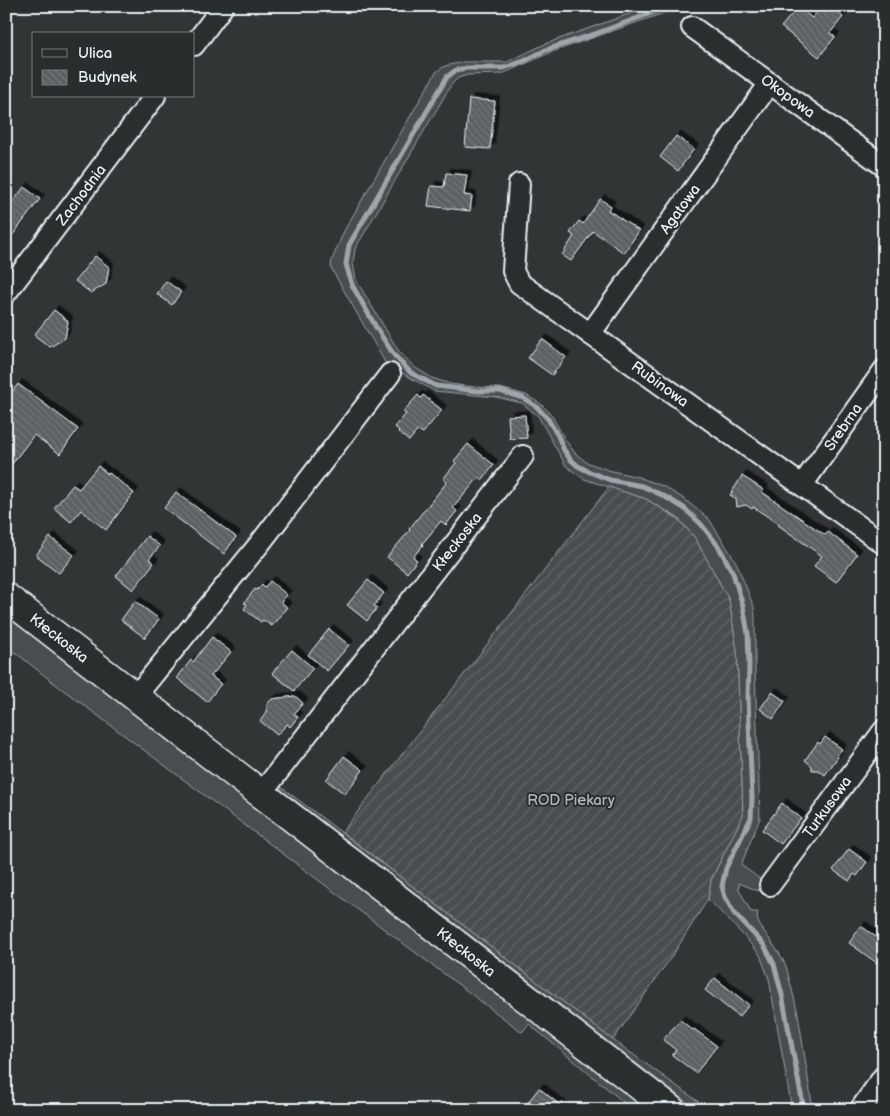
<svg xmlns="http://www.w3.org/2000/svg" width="890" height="1116" font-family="'Balsamiq Sans',sans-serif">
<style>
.grass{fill:#494d4f;stroke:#989fa4}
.garden{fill:url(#garden-furrows);stroke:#989fa4}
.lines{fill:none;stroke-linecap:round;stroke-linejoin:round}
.stream{stroke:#9fa5aa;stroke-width:5}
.building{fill:url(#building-back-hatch);stroke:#e8f1f8;filter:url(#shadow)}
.minor-casing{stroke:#e8f1f8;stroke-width:24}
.secondary-casing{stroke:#e8f1f8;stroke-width:31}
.minor{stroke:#2a2d2e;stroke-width:20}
.secondary{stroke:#2a2d2e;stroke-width:28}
.labels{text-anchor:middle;stroke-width:4;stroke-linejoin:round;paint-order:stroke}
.street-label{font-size:15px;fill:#e8f1f8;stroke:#2a2d2e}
.park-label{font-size:15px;fill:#b0b8bd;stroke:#2a2d2e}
</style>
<defs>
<pattern id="garden-furrows" width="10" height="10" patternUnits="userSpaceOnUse" patternTransform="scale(1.25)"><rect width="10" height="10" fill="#494d4f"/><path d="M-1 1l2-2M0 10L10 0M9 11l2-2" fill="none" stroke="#636769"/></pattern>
<pattern id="building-back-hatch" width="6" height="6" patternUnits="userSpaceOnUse" patternTransform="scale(1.25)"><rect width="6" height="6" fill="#5c6063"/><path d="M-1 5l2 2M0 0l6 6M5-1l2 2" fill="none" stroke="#73777a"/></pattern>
<filter id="shadow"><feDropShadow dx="4.5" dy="-4.5" stdDeviation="0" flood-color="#0009"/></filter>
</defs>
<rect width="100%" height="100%" fill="#323536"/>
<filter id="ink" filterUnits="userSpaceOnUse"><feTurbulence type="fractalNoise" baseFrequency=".02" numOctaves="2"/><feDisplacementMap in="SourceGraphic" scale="10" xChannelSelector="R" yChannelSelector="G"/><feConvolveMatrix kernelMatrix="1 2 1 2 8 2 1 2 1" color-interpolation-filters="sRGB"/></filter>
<g filter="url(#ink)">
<!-- grass -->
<g class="grass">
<path d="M 651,6 L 684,6 L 552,52 L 502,74 L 467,75 L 458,78 L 451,85 L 355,249 L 353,263 L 356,280 L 398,350 L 414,367 L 432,378 L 450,384 L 475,387 L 500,388 L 526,395 L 541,404 L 551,414 L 564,438 L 575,453 L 586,462 L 608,470 L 638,477 L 663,486 L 684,499 L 709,519 L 736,562 L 754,607 L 755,618 L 755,670 L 760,818 L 741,865 L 764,882 L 758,891 L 739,883 L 739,889 L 751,912 L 758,912 L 757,918 L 759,924 L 779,953 L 786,966 L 798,1014 L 813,1110 L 792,1110 L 769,979 L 760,955 L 744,936 L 708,899 L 711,880 L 743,815 L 737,651 L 729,600 L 695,538 L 678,518 L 646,499 L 584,479 L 566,466 L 538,416 L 522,403 L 496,397 L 434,391 L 386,364 L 331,268 L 332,260 L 344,231 L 436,72 L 445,66 L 464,62 L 507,62 L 545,44 Z"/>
<path d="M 6,613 L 637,1099 L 637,1103 L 632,1109 L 529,1024 L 522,1032 L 50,680 L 6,645 Z"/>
<path d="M 357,684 L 280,786 L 399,876 L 613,1040 L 710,1110 L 697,1110 L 275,785 Z"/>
</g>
<!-- garden -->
<path class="garden" d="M 609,487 L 646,499 L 678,519 L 695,538 L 729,600 L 737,651 L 743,815 L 711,880 L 708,899 L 674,953 L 613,1040 L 342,832 Z"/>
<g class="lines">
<!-- stream -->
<path class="stream" d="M 670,6 L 595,34 L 546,50 L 524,61 L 504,68 L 467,68 L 456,70 L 447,77 L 349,245 L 346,264 L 352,285 L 377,329 L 394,355 L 411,373 L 436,386 L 478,391 L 500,391 L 523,398 L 537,407 L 548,419 L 558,436 L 564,450 L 570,459 L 578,466 L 590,472 L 610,480 L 642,486 L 662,495 L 684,508 L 701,524 L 719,547 L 733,573 L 743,606 L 748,634 L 749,665 L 748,697 L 752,798 L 751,818 L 726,868 L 722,886 L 725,897 L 734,913 L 764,945 L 774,964 L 782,995 L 804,1110"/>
</g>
<!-- building -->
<g class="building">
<path d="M 822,6 L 829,6 L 843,17 L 830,33 L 835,37 L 819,57 L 781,27 L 798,7 L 812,18 Z"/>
<path d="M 469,99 L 495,101 L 490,149 L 465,147 Z"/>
<path d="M 676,136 L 694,149 L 678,171 L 660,157 Z"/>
<path d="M 446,173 L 467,175 L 464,195 L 472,196 L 470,211 L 428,206 L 431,186 L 444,187 Z"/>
<path d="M 24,187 L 40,199 L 6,244 L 6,211 Z"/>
<path d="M 600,199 L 611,206 L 608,210 L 639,231 L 624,253 L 593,231 L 571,261 L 562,255 L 574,236 L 570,233 L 579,221 L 583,224 Z"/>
<path d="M 95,256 L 109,267 L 106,284 L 91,293 L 75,281 Z"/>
<path d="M 166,281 L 181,292 L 172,305 L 157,294 Z"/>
<path d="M 54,310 L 68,321 L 65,338 L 50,347 L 34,335 Z"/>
<path d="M 542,339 L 566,357 L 552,375 L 528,358 Z"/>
<path d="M 18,384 L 78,429 L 60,454 L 34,435 L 6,472 L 6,400 Z"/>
<path d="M 418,395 L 421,398 L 423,395 L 442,410 L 423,433 L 418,430 L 409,441 L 398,432 L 399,431 L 395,427 L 406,414 L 403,412 Z"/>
<path d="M 525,415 L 527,438 L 510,439 L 508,416 Z"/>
<path d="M 468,444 L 494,465 L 482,480 L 479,477 L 453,508 L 457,511 L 446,525 L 441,521 L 422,544 L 423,545 L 413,557 L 417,560 L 407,573 L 387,557 L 410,530 L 409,529 L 447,482 L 443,479 L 456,463 L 454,461 Z"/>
<path d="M 98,466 L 108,474 L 109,473 L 134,493 L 106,530 L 81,510 L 71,522 L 54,508 L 73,485 L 79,489 Z"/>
<path d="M 742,476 L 764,490 L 762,492 L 825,535 L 828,532 L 857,554 L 836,582 L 814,566 L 822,556 L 778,525 L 779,524 L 753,507 L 752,509 L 746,505 L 737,507 L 736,499 L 730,495 Z"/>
<path d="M 176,492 L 236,537 L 224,554 L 164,508 Z"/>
<path d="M 147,536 L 160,546 L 149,559 L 154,563 L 133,590 L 116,576 Z"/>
<path d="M 50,537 L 74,555 L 59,573 L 36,555 Z"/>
<path d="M 368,580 L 384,593 L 374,606 L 377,608 L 367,621 L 347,605 Z"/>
<path d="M 270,581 L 287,595 L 281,602 L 287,607 L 272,626 L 263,620 L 261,622 L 244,609 L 247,604 L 244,603 L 255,589 L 257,590 L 262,584 L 265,587 Z"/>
<path d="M 135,601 L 159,619 L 145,638 L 121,620 Z"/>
<path d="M 329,629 L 349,645 L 327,671 L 308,655 Z"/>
<path d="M 212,637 L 231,652 L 211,676 L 221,684 L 207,702 L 177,678 L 191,660 L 193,662 Z"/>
<path d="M 292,650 L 313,668 L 294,691 L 272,673 Z"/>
<path d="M 772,692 L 785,701 L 773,719 L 760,709 Z"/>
<path d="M 295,696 L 303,703 L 294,714 L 298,717 L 290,727 L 287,724 L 277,735 L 260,721 L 267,712 L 267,704 L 272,699 Z"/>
<path d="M 825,737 L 842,749 L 837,756 L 838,757 L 825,775 L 818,770 L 812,770 L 812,766 L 805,760 L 818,742 L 820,744 Z"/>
<path d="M 344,756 L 363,770 L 345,794 L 326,780 Z"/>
<path d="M 782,803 L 801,818 L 781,844 L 762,830 Z"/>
<path d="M 849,849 L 867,862 L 857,876 L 854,874 L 849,881 L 833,870 Z"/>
<path d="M 861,926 L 884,943 L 884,968 L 849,943 Z"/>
<path d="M 715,978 L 749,1005 L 739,1017 L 705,990 Z"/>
<path d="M 680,1020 L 693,1030 L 694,1029 L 717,1046 L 696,1073 L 672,1055 L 676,1050 L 663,1040 Z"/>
<path d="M 539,1088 L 566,1110 L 522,1110 Z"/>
</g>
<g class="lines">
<!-- minor casing -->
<g class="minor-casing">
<g id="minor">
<path d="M 692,27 L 884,166"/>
<path d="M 194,45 L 223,6"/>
<path d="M 519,184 L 513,271 L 519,283 L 884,544"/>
<path d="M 6,293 L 155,96"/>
<path d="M 590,334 L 770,83"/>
<path d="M 802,485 L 884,370"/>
<path d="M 135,697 L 261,542 L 390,374"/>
<path d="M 261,794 L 523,456"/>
<path d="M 770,885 L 884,730"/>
<path d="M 860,1110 L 884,1076"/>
</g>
</g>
<!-- secondary casing -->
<g class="secondary-casing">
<path id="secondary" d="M 6,597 L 671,1110"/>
</g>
<!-- minor -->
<use href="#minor" class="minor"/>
<!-- secondary -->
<use href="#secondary" class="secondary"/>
</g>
</g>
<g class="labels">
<!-- street labels -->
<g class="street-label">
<text transform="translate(788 96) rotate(36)" y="5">Okopowa</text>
<text transform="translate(81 195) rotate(-53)" y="5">Zachodnia</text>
<text transform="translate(680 209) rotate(-54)" y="5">Agatowa</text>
<text transform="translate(660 384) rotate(36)" y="5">Rubinowa</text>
<text transform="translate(843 427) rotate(-55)" y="5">Srebrna</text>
<text transform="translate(457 542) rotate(-52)" y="5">Kłeckoska</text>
<text transform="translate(59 638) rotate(38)" y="5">Kłeckoska</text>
<text transform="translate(827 807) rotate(-54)" y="5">Turkusowa</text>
<text transform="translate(466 952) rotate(38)" y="5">Kłeckoska</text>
</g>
<!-- park labels -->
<g class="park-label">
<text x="571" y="805">ROD Piekary</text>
</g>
</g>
<!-- margin -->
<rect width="890" height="1116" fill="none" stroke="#2a2d2e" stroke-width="25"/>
<rect x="12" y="12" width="865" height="1091" fill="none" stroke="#e8f1f8" stroke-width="2" filter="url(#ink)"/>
<!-- legend -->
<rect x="32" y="32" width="162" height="65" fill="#2a2d2e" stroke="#767b7f"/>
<rect x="42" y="49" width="25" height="8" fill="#2a2d2e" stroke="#767b7f"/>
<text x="78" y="58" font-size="15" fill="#e8f1f8">Ulica</text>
<rect x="42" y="70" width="25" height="15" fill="url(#building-back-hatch)" stroke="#767b7f"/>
<text x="78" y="82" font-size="15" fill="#e8f1f8">Budynek</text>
</svg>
